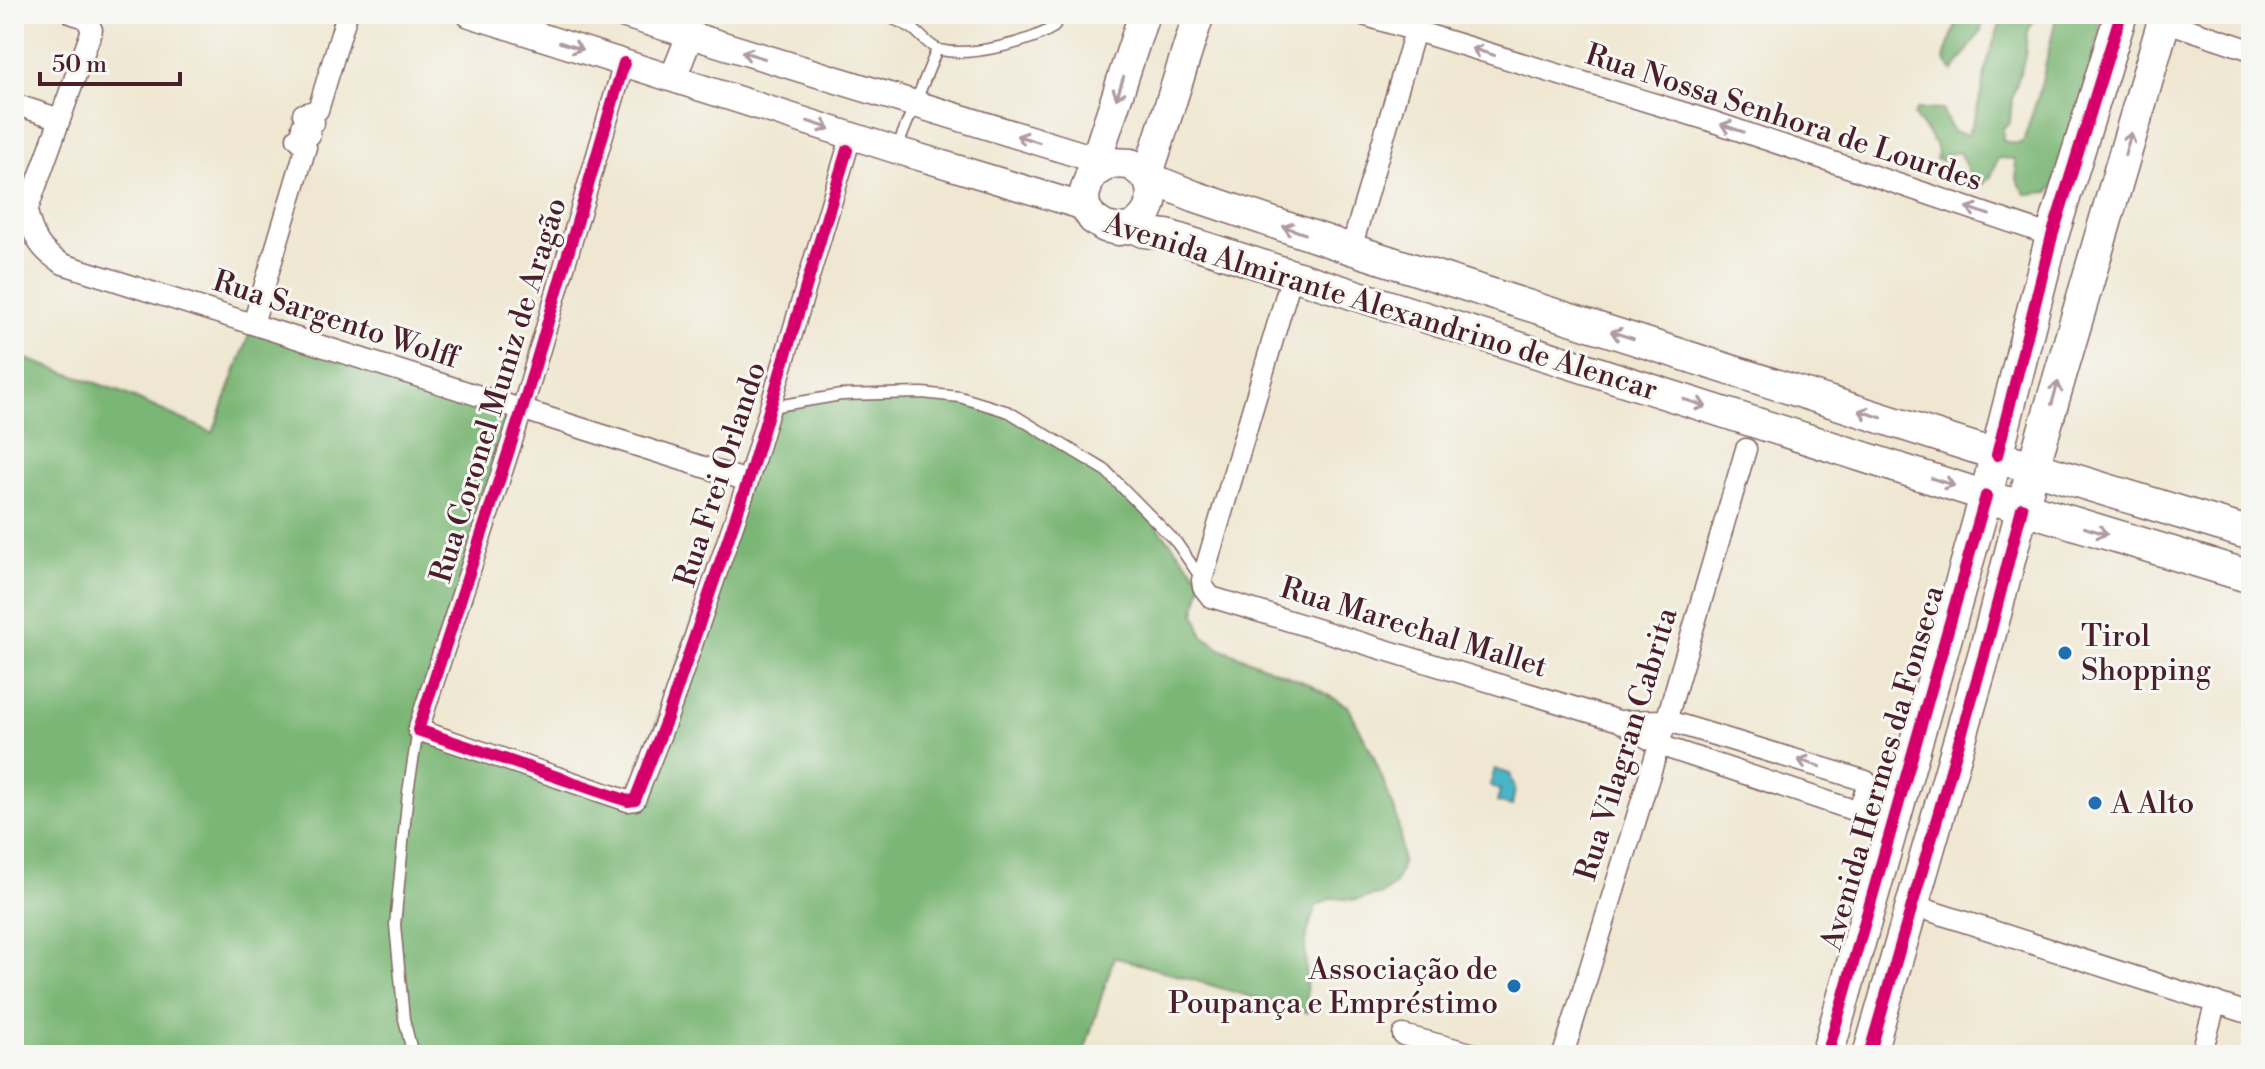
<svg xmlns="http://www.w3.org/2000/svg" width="2265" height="1069" font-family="'Libre Bodoni',serif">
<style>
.forest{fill:#7ab675;stroke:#626a50;stroke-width:2}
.water{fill:#4ab5c7;stroke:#4a6a79;stroke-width:2}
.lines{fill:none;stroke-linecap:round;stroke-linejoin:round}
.service-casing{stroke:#846565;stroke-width:13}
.minor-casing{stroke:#846565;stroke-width:23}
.tertiary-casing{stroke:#846565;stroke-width:29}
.secondary-casing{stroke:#846565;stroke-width:33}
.primary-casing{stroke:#846565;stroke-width:35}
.service{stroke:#fff;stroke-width:10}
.minor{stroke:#fff;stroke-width:20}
.tertiary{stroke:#fff;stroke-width:26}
.secondary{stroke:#fff;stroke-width:30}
.primary{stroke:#fff;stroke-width:32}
.cycleway-casing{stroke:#f6f6f2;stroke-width:17}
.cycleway{stroke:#d6006c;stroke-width:12}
.oneway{stroke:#ae9aa0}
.poi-dot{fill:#1f6fb2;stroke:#f6f6f2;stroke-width:3}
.labels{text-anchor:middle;stroke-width:6;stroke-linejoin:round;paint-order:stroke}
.street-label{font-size:30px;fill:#4a1f2b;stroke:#f6f6f2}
.poi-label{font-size:30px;fill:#4a1f2b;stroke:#f6f6f2;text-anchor:start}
</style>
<rect width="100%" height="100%" fill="#f6f6f2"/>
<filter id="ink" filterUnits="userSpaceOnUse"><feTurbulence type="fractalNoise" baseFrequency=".0125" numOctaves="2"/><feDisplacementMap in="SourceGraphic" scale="16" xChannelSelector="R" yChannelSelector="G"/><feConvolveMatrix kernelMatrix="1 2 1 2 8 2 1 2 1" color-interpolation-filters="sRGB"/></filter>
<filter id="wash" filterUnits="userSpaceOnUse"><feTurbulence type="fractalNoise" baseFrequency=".006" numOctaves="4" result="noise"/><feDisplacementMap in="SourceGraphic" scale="32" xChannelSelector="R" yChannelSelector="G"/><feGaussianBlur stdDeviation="1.8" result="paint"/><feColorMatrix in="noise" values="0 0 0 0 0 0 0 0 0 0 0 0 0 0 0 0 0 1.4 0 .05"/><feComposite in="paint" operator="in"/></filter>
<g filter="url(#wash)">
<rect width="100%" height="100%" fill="#efe7d1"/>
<!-- forest -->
<g class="forest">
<path d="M 1959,14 L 1983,14 L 1981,31 L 1953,71 L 1944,60 C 1947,43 1956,31 1959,14 Z"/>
<path d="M 2004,14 L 2037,14 L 2027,33 L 2025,57 L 2012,99 L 2010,122 L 2003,128 L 2003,141 L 2017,144 L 2023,142 L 2040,90 L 2055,22 L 2061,14 L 2097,15 L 2100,30 L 2065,173 L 2049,192 L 2026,194 L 2017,180 L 2015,159 L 1998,158 L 1991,177 L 1981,185 L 1973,181 L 1959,152 L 1944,155 L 1942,161 L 1936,159 C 1941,142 1923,130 1914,116 L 1917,109 L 1942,110 L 1953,132 L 1967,135 C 1980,111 1982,82 1989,56 C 1993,42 1999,28 2004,14 Z"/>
<path d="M 253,324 L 522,410 L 418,730 L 628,801 L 771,407 L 841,395 L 922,393 L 1009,412 L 1105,470 L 1144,511 L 1202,580 L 1195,613 L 1203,636 L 1222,649 L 1308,684 L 1348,706 L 1373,755 L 1395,811 L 1400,833 L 1402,863 L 1395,884 L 1382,894 L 1356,900 L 1331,898 L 1315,907 L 1305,941 L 1307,1013 L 1114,957 L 1083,1055 L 14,1055 L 14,355 L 116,390 L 213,433 Z"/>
</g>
<!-- water -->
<path class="water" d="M 1495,769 L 1510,774 L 1515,788 L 1512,806 L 1497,802 L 1500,790 L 1490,785 Z"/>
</g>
<g filter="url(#ink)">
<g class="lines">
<!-- service casing -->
<g class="service-casing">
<g id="service">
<path d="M 881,14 C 891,18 901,22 910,27 C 920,33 929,47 940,50 C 969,57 1029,43 1054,27 L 1059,14"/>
<path d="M 897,148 L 937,49"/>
<path d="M 771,407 L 841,395 L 922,393 L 960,397 L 1009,412 L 1105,470 L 1176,542 L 1201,578"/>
<path d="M 413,1055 L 404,1019 L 395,925 L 408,792 L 418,730"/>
</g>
</g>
<!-- minor casing -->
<g class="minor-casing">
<g id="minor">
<path d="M 1360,14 L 1711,121 L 2052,236"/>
<path d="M 2164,21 L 2251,50"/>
<path d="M 624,63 L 522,410 L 418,730 L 628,801 L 635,800 L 667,718 L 748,481 L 847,150"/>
<path d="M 14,104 L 60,119"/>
<path d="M 27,211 C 33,237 40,251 63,264 L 748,481"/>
<path d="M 27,211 L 92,30 L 86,18 L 73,14"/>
<path d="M 1351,249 L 1420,14"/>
<path d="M 1292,275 L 1202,580 L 1203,587 L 1211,597 L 1619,721 L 1659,745 L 1853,810 L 1858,810 L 1868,785 L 1866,781 L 1665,720 L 1619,721"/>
<path d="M 253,324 L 306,147 L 297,138 L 310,135 L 302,126 L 314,122 L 303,114 L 318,110 L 347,14"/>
<path d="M 1912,905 L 2251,1014"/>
<path d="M 1403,1035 L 1478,1055"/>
<path d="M 1563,1055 L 1659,745 L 1746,449"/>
<path d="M 2201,1055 L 2216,1002"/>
</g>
</g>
<!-- tertiary casing -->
<g class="tertiary-casing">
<g id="tertiary">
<path d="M 470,14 L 896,150 L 1085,207"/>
<path d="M 622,14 L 1088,157 L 1100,167"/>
<path d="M 673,78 L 690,35"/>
</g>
</g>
<!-- secondary casing -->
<g class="secondary-casing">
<g id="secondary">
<path d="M 1100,167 L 1099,151 L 1144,14"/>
<path d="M 1133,227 C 1151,214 1157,197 1147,177 L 1199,14"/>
<path d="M 1986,496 L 1167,235 L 1144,232 L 1133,227 L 1119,230 L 1105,227 L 1093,219 L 1085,207 L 1084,195 L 1091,174 L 1110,163 L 1131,164 L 1147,177 L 1194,196 L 1351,249 L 1997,455"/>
</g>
</g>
<!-- primary casing -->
<g class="primary-casing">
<g id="primary">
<path d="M 2015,462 L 2251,534"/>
<path d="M 2001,501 L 2251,577"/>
<path d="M 1827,1055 L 1986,496 L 2052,236 L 2121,14"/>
<path d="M 1869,1055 L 1985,652 L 2033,468 L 2166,14"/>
</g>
</g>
<!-- service -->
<use href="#service" class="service"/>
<!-- minor -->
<use href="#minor" class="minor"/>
<!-- tertiary -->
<use href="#tertiary" class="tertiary"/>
<!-- secondary -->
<use href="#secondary" class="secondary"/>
<!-- primary -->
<use href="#primary" class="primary"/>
<!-- cycleway casing -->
<g class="cycleway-casing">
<g id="cycleway">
<path d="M 624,63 L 522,410 L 418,730 L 628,801 L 635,800 L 667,718 L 748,481 L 847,150"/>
<path d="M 1997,455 L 2052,236 L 2121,14"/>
<path d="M 1827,1055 L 1986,496"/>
<path d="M 1869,1055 L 1985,652 L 2022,508"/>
</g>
</g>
<!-- cycleway -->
<use href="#cycleway" class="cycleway"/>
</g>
<!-- one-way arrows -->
<defs><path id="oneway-shaft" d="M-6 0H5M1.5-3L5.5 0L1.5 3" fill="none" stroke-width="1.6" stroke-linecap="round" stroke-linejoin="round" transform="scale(2)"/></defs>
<g class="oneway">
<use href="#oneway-shaft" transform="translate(571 46) rotate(18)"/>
<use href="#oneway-shaft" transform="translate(1483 52) rotate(-163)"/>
<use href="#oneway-shaft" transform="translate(753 55) rotate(-163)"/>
<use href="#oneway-shaft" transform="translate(1120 88) rotate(108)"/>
<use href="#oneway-shaft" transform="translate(819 125) rotate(18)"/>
<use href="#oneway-shaft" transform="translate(1732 128) rotate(-161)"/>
<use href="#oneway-shaft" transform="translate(1028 139) rotate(-163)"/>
<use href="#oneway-shaft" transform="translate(2128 144) rotate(-74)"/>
<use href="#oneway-shaft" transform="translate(1978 211) rotate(-161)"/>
<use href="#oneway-shaft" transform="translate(1294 230) rotate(-161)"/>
<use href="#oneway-shaft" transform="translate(1622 335) rotate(-162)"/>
<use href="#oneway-shaft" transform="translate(2055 393) rotate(-74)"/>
<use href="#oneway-shaft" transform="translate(1695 403) rotate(18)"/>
<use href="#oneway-shaft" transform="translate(1870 414) rotate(-162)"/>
<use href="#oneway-shaft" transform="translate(1943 482) rotate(18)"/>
<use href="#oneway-shaft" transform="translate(2096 531) rotate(17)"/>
<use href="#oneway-shaft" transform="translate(1809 763) rotate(-162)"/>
</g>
</g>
<!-- markers -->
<g class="poi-dot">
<circle cx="2065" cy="653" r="8"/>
<circle cx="2095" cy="803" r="8"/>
<circle cx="1514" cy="986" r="8"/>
</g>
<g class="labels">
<!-- street labels -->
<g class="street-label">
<text transform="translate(1784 117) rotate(18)" y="10">Rua Nossa Senhora de Lourdes</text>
<text transform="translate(1381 306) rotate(17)" y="10">Avenida Almirante Alexandrino de Alencar</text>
<text transform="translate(336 319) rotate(18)" y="10">Rua Sargento Wolff</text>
<text transform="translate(498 390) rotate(-73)" y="10">Rua Coronel Muniz de Aragão</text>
<text transform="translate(720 474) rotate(-72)" y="10">Rua Frei Orlando</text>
<text transform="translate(1414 627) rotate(17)" y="10">Rua Marechal Mallet</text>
<text transform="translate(1626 744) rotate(-73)" y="10">Rua Vilagran Cabrita</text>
<text transform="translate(1882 768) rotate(-74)" y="10">Avenida Hermes da Fonseca</text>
</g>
<!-- poi labels -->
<g class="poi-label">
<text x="2081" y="646">Tirol<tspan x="2081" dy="34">Shopping</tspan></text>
<text x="2111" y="813">A Alto</text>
<text x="1498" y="979" text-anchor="end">Associação de<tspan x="1498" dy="34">Poupança e Empréstimo</tspan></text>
</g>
</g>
<!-- margin -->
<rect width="2265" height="1069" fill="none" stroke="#f6f6f2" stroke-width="48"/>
<!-- scale -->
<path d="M40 72v12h140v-12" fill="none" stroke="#4a1f2b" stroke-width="4"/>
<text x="52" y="72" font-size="24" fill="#4a1f2b" stroke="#f6f6f2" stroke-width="6" paint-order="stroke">50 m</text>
</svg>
